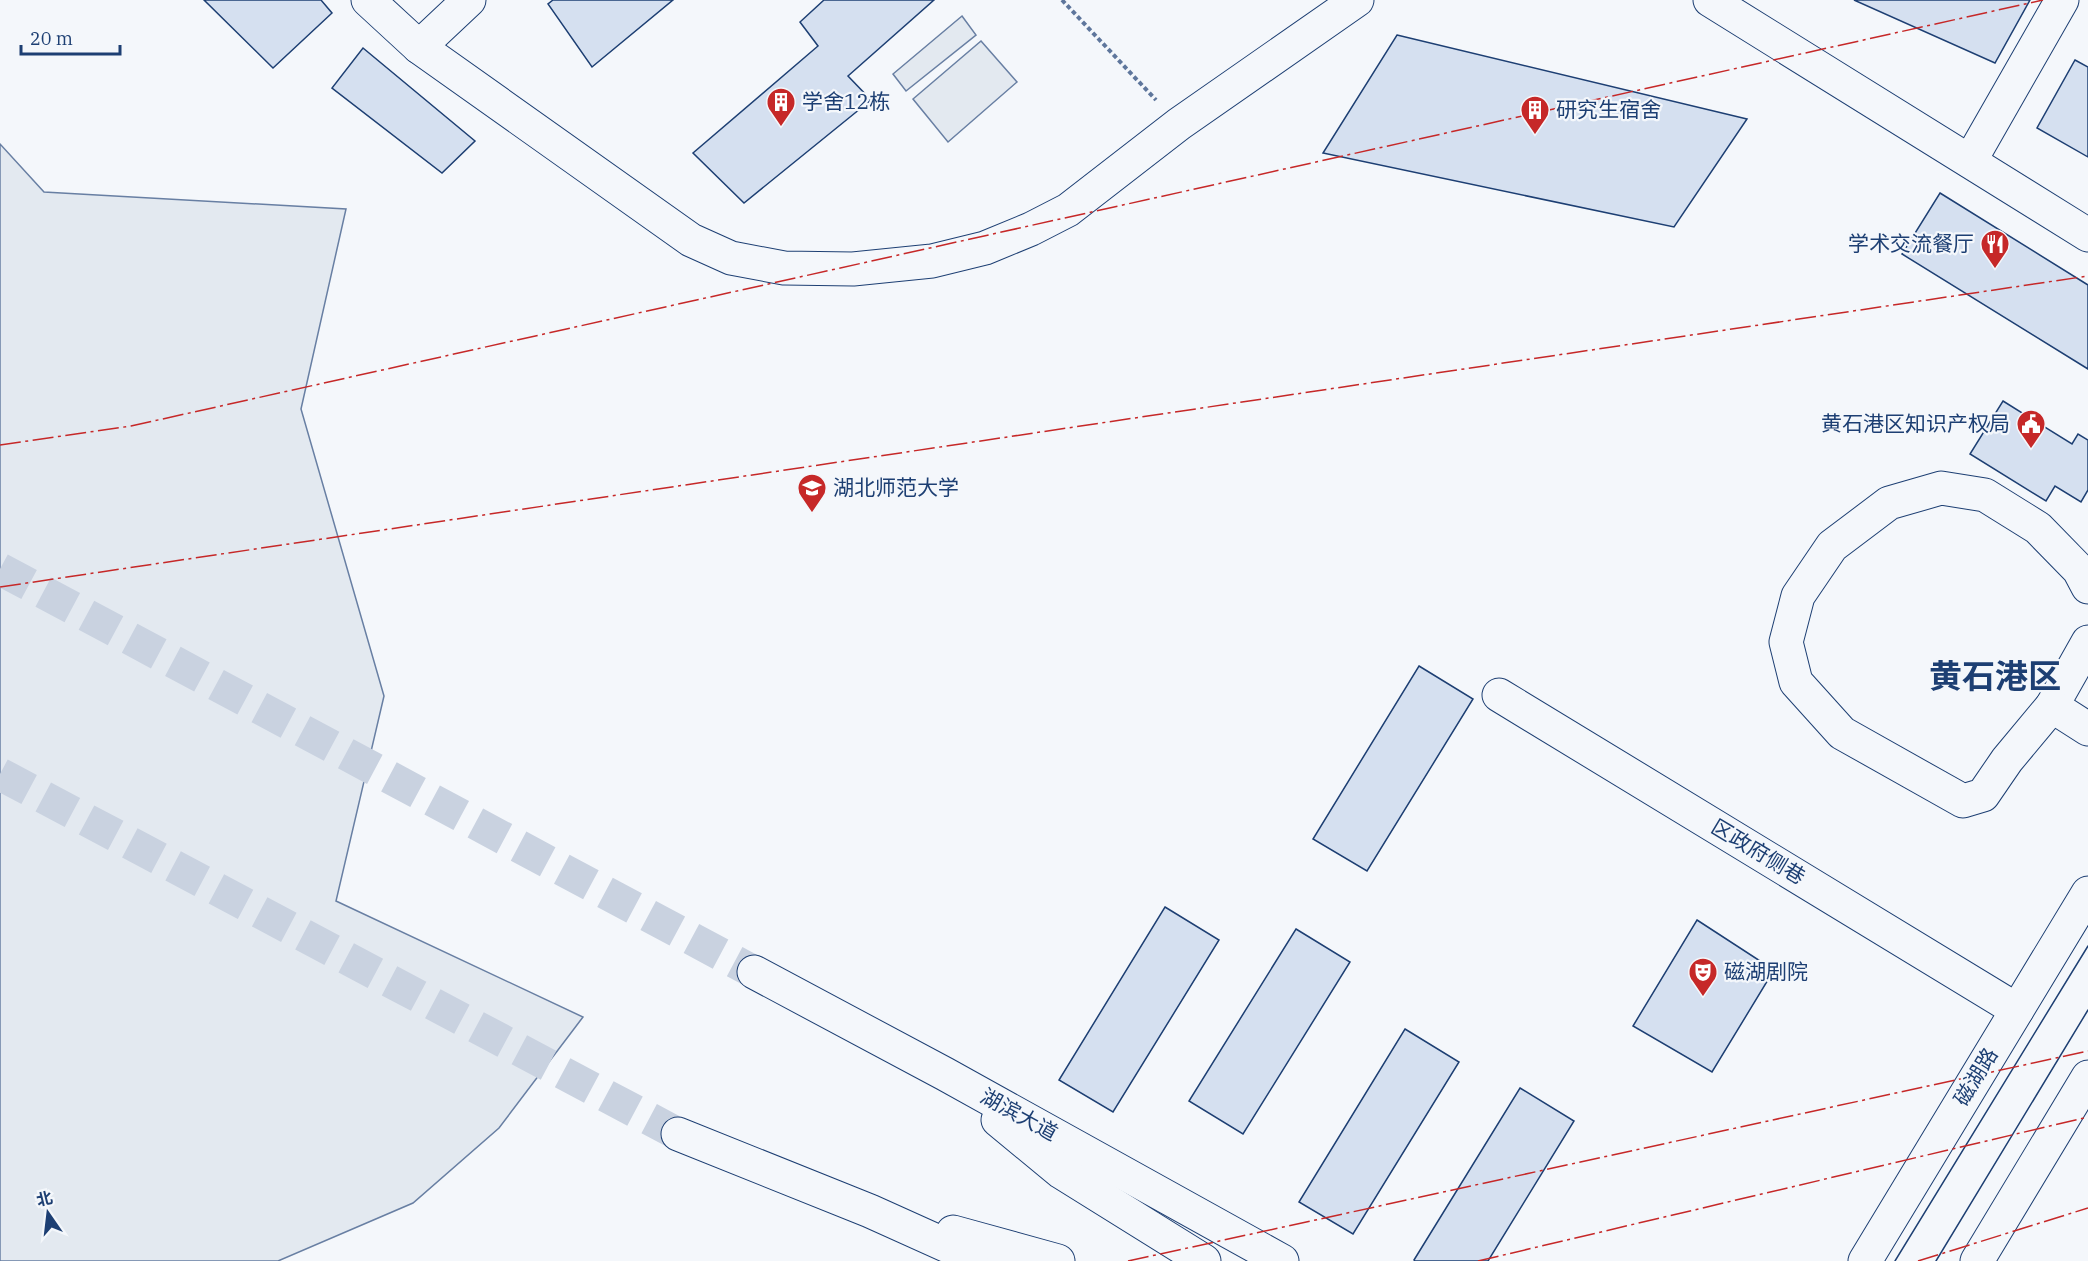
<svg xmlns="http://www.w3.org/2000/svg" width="2088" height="1261" font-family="'IBM Plex Serif','Noto Sans SC',serif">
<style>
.green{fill:#e3e9f0;stroke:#687fa3;stroke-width:1.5}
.building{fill:#d5e0f0;stroke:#1d3f73;stroke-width:1.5}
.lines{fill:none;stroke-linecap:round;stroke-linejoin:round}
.major-tunnel{stroke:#c9d2e0;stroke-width:33;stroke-dasharray:33 16;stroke-linecap:butt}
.minor-casing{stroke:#1d3f73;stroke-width:35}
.major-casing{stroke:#1d3f73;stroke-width:35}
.path{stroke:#5e769c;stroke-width:4;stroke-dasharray:4.5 3;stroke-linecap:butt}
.minor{stroke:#f4f7fb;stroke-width:33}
.major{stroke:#f4f7fb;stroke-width:33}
.tram{stroke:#1d3f73;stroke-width:1.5}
.power{stroke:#c62828;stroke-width:1.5;stroke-dasharray:21 4.5 3 4.5;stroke-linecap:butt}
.labels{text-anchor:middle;stroke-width:4.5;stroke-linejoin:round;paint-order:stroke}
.poi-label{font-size:21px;fill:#1d3f73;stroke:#f4f7fb;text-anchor:start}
.street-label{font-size:21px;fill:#1d3f73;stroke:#f4f7fb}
.town-label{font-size:33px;font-weight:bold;fill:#1d3f73;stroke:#f4f7fb}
</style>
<rect width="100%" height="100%" fill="#f4f7fb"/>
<!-- green -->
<g class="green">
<path d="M 962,16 L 976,35 L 906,91 L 893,74 Z"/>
<path d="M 981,41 L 1017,82 L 948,142 L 913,99 Z"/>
<path d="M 0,144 L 44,192 L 346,209 L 301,409 L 384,696 L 336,901 L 583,1017 L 499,1128 L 413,1203 L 278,1261 L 0,1261 Z"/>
</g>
<!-- building -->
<g class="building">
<path d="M 204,0 L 321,0 L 332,13 L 273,68 Z"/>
<path d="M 553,0 L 673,0 L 592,67 L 548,4 Z"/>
<path d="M 824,0 L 934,0 L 848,76 L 871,100 L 744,203 L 693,153 L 818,46 L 800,22 Z"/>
<path d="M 1854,0 L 2030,0 L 1995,63 Z"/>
<path d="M 1397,35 L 1747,119 L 1674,227 L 1323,153 Z"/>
<path d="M 363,48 L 475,141 L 442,173 L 332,88 Z"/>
<path d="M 2075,60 L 2088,67 L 2088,157 L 2037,128 Z"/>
<path d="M 1940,193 L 2088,285 L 2088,369 L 1902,254 Z"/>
<path d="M 2003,401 L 2072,444 L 2078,434 L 2088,440 L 2088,490 L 2081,502 L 2055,486 L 2046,501 L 1970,454 Z"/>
<path d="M 1419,666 L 1473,699 L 1367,871 L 1313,839 Z"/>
<path d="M 1165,907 L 1219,940 L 1113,1112 L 1059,1080 Z"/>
<path d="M 1697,920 L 1774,970 L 1712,1072 L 1633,1026 Z"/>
<path d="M 1296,929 L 1350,962 L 1243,1134 L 1189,1101 Z"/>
<path d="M 1405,1029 L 1459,1062 L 1353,1234 L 1299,1202 Z"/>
<path d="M 1520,1088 L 1574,1121 L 1488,1261 L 1415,1261 L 1414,1260 Z"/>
</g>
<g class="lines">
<!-- major-tunnel -->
<g class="major-tunnel">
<path d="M 0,569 L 754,972"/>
<path d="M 0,774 L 678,1134"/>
</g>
<!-- minor casing -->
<g class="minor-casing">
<g id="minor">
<path d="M 368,0 L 419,47 L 691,240 L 731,258 L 784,268 L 853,269 L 932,261 L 985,248 L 1031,229 L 1068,210 L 1179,124 L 1357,0"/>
<path d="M 1710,0 L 2088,235"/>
<path d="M 419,47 L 469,0"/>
<path d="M 1970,161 L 2062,0"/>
<path d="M 2088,587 L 2079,570 L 2038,528 L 1985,495 L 1941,488 L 1889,503 L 1832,546 L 1798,596 L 1786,642 L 1796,682 L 1842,733 L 1963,801 L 1983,795 L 2007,760 L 2052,706 L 2088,642"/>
<path d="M 1499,695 L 2017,1010"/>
<path d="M 2052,706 L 2088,729"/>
</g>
</g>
<!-- major casing -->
<g class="major-casing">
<g id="major">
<path d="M 754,972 L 945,1074 L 1282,1261"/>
<path d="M 998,1120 L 1061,1172 L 1204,1261"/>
<path d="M 678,1134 L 870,1211 L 981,1261"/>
<path d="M 953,1232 L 1058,1261"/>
<path d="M 1865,1261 L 2088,893"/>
<path d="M 1977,1261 L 2088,1077"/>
</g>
</g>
<!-- path -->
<path class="path" d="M 1062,0 L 1156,100"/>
<!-- minor -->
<use href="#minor" class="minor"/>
<!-- major -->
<use href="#major" class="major"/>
<!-- tram -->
<g class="tram">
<path d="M 1895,1261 L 2088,946"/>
<path d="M 1936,1261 L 2088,1010"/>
</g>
<!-- power -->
<g class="power">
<path d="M 0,445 L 131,426 L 2043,0"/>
<path d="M 0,587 L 2088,276"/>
<path d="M 1128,1261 L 2088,1051"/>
<path d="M 1478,1261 L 2088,1117"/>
<path d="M 1918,1261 L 2088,1208"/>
</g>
</g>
<!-- icons -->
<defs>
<g id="building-pin" transform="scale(1.5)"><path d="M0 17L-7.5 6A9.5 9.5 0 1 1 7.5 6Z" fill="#c62828" stroke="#f4f7fb"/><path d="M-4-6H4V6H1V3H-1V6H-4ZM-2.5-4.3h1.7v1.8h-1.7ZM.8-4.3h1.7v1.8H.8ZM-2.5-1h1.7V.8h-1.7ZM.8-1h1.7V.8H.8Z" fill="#fff"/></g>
<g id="restaurant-pin" transform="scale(1.5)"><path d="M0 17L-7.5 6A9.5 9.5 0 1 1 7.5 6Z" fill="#c62828" stroke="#f4f7fb"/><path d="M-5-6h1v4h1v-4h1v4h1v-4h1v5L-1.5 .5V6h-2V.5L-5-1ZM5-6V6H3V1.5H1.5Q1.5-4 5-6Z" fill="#fff"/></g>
<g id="civic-pin" transform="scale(1.5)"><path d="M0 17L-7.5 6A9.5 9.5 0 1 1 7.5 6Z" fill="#c62828" stroke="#f4f7fb"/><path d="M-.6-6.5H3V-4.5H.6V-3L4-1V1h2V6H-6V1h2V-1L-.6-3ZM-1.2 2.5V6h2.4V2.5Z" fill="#fff"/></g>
<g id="university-pin" transform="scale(1.5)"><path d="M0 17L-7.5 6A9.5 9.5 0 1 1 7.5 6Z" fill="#c62828" stroke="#f4f7fb"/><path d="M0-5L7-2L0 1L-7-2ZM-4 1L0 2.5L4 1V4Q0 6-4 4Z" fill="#fff"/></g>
<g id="theatre-pin" transform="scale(1.5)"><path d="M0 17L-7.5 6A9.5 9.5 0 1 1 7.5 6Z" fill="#c62828" stroke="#f4f7fb"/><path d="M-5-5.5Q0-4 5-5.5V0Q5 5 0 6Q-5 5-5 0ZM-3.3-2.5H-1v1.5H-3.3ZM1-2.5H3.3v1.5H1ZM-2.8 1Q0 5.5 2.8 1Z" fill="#fff"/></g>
</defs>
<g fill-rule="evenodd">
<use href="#building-pin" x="781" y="102"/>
<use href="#building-pin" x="1535" y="110"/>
<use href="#restaurant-pin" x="1995" y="244"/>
<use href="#civic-pin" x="2031" y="424"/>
<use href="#university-pin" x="812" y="488"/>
<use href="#theatre-pin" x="1703" y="972"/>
</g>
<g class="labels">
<!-- poi labels -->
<g class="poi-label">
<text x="802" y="109">学舍12栋</text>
<text x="1556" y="117">研究生宿舍</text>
<text x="1974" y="251" text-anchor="end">学术交流餐厅</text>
<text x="2010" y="431" text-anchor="end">黄石港区知识产权局</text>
<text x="833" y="495">湖北师范大学</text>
<text x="1724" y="979">磁湖剧院</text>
</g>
<!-- street labels -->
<g class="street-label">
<text transform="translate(1758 852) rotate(31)" y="7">区政府侧巷</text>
<text transform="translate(1976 1077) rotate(-59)" y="7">磁湖路</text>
<text transform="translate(1019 1115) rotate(29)" y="7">湖滨大道</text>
</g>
<!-- town labels -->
<g class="town-label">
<text x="1995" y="688">黄石港区</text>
</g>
</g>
<!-- north arrow -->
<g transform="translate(48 1213) rotate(346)" stroke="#f4f7fb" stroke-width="4.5" paint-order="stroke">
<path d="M0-4.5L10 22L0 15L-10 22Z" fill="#1d3f73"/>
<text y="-9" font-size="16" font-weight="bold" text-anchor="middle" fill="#1d3f73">北</text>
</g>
<!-- scale -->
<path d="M21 45v9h99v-9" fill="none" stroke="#1d3f73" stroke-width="3"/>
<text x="30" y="45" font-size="18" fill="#1d3f73" stroke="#f4f7fb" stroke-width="4.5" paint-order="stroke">20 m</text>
</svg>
